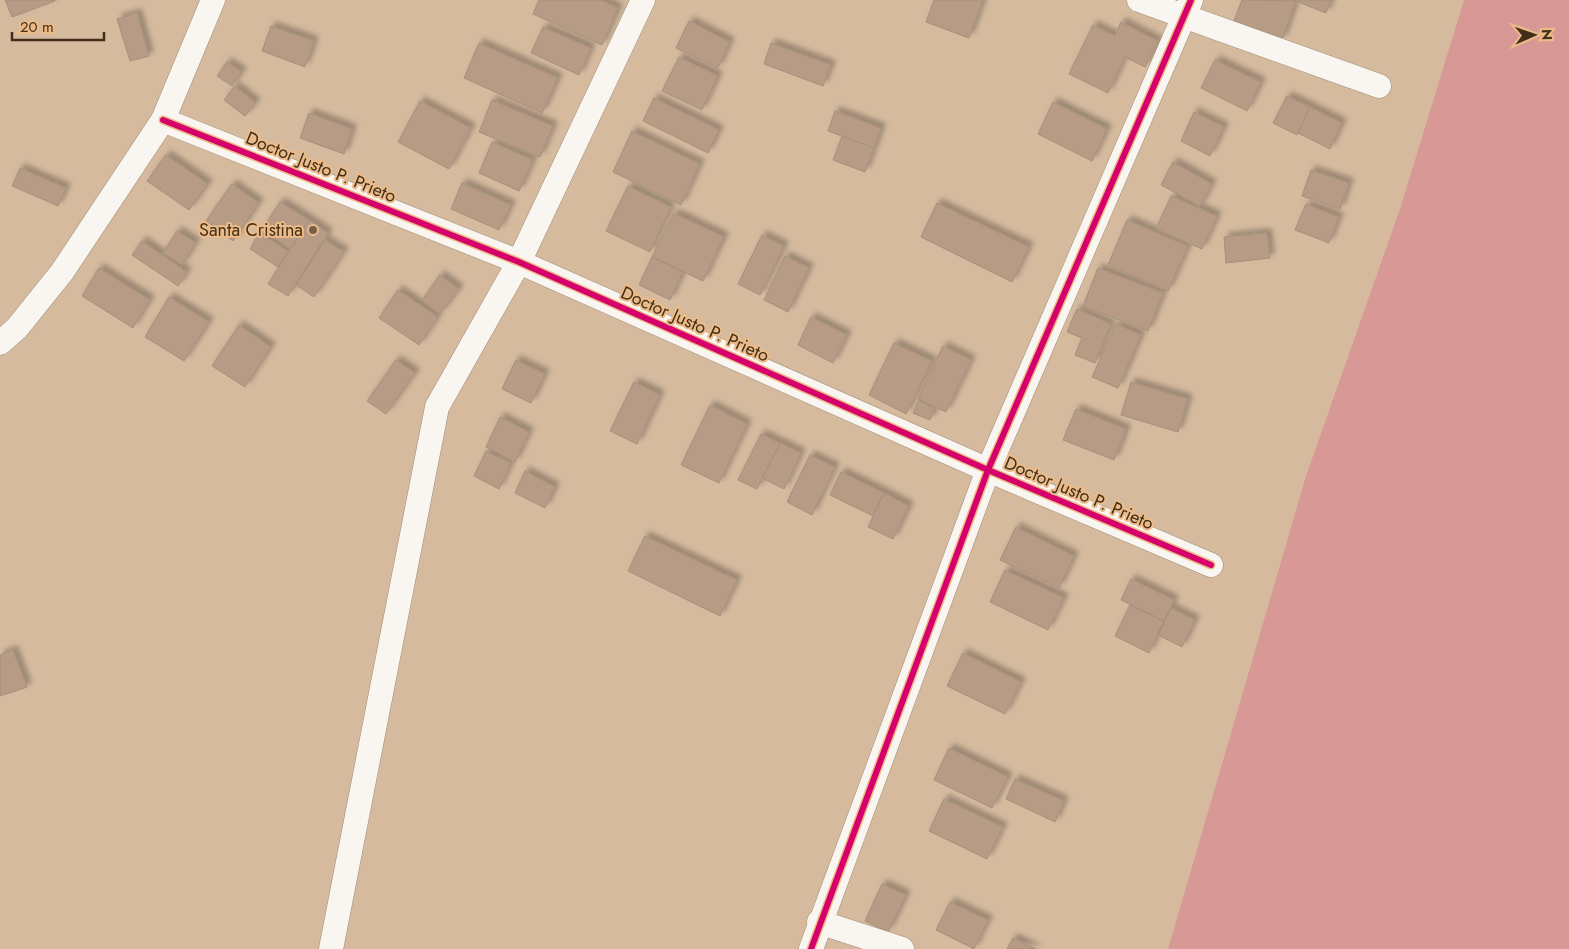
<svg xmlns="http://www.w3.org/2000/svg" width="1569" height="949" font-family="Jost,sans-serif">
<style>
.green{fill:#d89996}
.building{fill:#b89b85;stroke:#a68f7c;filter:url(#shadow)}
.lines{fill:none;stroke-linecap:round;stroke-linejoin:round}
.minor-casing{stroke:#a18d76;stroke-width:25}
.minor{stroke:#f9f5f0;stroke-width:24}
.cycleway-casing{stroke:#ecbb87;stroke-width:9}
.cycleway{stroke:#d6006c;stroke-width:6}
.poi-dot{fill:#756048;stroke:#ecbb87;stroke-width:2}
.labels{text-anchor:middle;stroke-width:4;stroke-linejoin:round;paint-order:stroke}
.street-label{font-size:18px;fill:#422f1a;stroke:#ecbb87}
.poi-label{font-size:18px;fill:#422f1a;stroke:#ecbb87;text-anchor:end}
</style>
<defs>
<filter id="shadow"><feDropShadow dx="4.5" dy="-4.5" stdDeviation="2.5" flood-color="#0004"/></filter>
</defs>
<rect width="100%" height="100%" fill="#d5ba9e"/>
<!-- green -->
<path class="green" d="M 1464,0 L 1569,0 L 1569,949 L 1168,949 L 1306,476 L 1400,209 Z"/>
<!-- building -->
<g class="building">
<path d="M 5,0 L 55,0 L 55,1 L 12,17 Z"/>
<path d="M 539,0 L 600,0 L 618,8 L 602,45 L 533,14 Z"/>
<path d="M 934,0 L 983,0 L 969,38 L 926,22 Z"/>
<path d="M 1242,0 L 1296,1 L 1282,40 L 1234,21 Z"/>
<path d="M 1293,0 L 1331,0 L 1326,13 Z"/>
<path d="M 137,13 L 149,56 L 130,61 L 117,19 Z"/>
<path d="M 689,21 L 730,42 L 718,68 L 676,48 Z"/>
<path d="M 1121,22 L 1158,41 L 1145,67 L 1125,57 L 1108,93 L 1069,74 L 1093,25 L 1115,36 Z"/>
<path d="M 271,26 L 314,41 L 305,67 L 262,51 Z"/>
<path d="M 543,27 L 591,48 L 579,75 L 531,53 Z"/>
<path d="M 479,43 L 558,78 L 542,113 L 464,78 Z"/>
<path d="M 771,43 L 831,65 L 823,86 L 764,64 Z"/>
<path d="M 679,57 L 718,76 L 702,110 L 662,91 Z"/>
<path d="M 1215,60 L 1261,82 L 1247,111 L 1201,88 Z"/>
<path d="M 227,62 L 242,72 L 232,86 L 217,76 Z"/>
<path d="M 235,86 L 256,103 L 245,116 L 224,100 Z"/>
<path d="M 1287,96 L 1310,107 L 1297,135 L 1273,123 Z"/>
<path d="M 654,98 L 719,130 L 708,153 L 643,121 Z"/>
<path d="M 492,100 L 553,126 L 540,157 L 479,132 Z"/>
<path d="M 420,101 L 471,128 L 449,169 L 398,142 Z"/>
<path d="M 1053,102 L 1107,129 L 1092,161 L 1038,134 Z"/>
<path d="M 1310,107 L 1342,123 L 1330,149 L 1298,133 Z"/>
<path d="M 835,111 L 881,128 L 874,148 L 828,131 Z"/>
<path d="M 1194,112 L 1224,127 L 1210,156 L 1181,141 Z"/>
<path d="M 309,113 L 352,129 L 344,154 L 300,138 Z"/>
<path d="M 632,131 L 700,164 L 681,205 L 613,172 Z"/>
<path d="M 842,136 L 874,148 L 865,172 L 833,160 Z"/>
<path d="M 492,142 L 533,160 L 519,191 L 479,173 Z"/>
<path d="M 166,155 L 208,184 L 189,210 L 147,181 Z"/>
<path d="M 1173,162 L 1212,184 L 1200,206 L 1161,185 Z"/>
<path d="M 20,168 L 66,188 L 58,206 L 12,186 Z"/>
<path d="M 1311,170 L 1349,183 L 1340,209 L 1302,196 Z"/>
<path d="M 462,183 L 511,205 L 499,230 L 451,209 Z"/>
<path d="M 232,184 L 259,203 L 233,241 L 206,221 Z"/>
<path d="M 628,186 L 671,207 L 650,252 L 606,231 Z"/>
<path d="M 1171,196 L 1217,216 L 1202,249 L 1156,229 Z"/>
<path d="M 280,202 L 309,220 L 291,249 L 262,230 Z"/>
<path d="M 937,203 L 1029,247 L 1012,282 L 921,237 Z"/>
<path d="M 1306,204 L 1339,217 L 1329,243 L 1295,230 Z"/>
<path d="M 674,213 L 724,237 L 703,281 L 652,257 Z"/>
<path d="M 309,220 L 328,233 L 288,296 L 268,284 Z"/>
<path d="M 1127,220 L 1188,246 L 1168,291 L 1108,265 Z"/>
<path d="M 177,231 L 196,243 L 182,265 L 163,253 Z"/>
<path d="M 259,233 L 288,251 L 278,267 L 250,249 Z"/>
<path d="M 1267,233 L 1270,258 L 1226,263 L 1224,237 Z"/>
<path d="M 762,235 L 784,246 L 760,295 L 738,284 Z"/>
<path d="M 325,240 L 344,252 L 314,297 L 296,285 Z"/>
<path d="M 142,241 L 187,272 L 178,286 L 132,255 Z"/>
<path d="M 785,256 L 809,268 L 788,312 L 764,300 Z"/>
<path d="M 652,257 L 683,272 L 670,300 L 639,285 Z"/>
<path d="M 99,268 L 150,300 L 133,328 L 82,296 Z"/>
<path d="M 1098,268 L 1163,293 L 1148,331 L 1083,306 Z"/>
<path d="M 440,275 L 459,289 L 440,314 L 422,300 Z"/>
<path d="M 398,290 L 438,317 L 419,345 L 379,318 Z"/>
<path d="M 169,297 L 209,322 L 184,361 L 145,337 Z"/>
<path d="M 1077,309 L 1111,324 L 1095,363 L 1075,355 L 1082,338 L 1067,332 Z"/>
<path d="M 811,317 L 847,335 L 833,363 L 798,345 Z"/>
<path d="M 1116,324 L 1141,335 L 1118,388 L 1092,377 Z"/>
<path d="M 239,325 L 271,347 L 245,387 L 212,366 Z"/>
<path d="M 894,343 L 932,361 L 906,414 L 869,395 Z"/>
<path d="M 943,346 L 971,360 L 946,412 L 918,399 Z"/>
<path d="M 396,360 L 415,373 L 386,414 L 367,401 Z"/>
<path d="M 516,360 L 545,374 L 531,403 L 502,389 Z"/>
<path d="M 634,382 L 660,395 L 637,444 L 610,431 Z"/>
<path d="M 1131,382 L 1188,399 L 1178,432 L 1121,415 Z"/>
<path d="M 919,400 L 935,409 L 930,420 L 913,413 Z"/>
<path d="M 710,405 L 747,424 L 719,483 L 681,465 Z"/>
<path d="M 1076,409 L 1126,429 L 1114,460 L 1063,440 Z"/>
<path d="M 500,417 L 529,432 L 515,462 L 486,447 Z"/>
<path d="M 761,434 L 780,443 L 757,489 L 738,480 Z"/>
<path d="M 780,443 L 801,453 L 784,489 L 762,478 Z"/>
<path d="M 486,451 L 511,463 L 499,489 L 474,476 Z"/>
<path d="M 810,455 L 835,467 L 812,515 L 787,502 Z"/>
<path d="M 525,471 L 555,487 L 545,508 L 515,493 Z"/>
<path d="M 841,472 L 884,493 L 873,516 L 830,495 Z"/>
<path d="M 884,493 L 909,506 L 893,539 L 868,527 Z"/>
<path d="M 1016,527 L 1074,556 L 1059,588 L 1000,560 Z"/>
<path d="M 645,536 L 737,580 L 720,616 L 628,571 Z"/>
<path d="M 1005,570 L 1064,598 L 1048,630 L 990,602 Z"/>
<path d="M 1131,579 L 1174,600 L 1164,621 L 1121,600 Z"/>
<path d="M 1130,605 L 1164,621 L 1149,653 L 1115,636 Z"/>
<path d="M 1171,608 L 1195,620 L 1182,647 L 1158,635 Z"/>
<path d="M 13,650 L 27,687 L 0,696 L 0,655 Z"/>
<path d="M 963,653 L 1021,682 L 1005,714 L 947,686 Z"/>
<path d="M 949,748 L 1008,777 L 992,808 L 934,780 Z"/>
<path d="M 1015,779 L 1064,801 L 1055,822 L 1006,799 Z"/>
<path d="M 944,799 L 1003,827 L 987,859 L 929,831 Z"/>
<path d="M 882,884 L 906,895 L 888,932 L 865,921 Z"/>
<path d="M 950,902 L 988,920 L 974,949 L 936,930 Z"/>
<path d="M 1013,938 L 1036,949 L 1007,949 Z"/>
</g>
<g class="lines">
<!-- minor casing -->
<g class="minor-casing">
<g id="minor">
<path d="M 1139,0 L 1379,86"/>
<path d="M 163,120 L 519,262 L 988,470 L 1211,565"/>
<path d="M 0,343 L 17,328 L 62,272 L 163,120 L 213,0"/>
<path d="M 819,922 L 902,949"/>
<path d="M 331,949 L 437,407 L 519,262 L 643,0"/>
<path d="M 811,949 L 988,470 L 1191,0"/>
</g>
</g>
<!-- minor -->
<use href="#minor" class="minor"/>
<!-- cycleway casing -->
<g class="cycleway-casing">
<g id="cycleway">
<path d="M 163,120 L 519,262 L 988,470 L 1211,565"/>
<path d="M 811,949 L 988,470 L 1191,0"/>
</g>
</g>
<!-- cycleway -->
<use href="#cycleway" class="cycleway"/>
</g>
<!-- markers -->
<circle class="poi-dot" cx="313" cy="230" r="5"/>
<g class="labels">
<!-- street labels -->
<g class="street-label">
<text transform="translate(321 167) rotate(22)" y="6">Doctor Justo P. Prieto</text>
<text transform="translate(695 324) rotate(24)" y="6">Doctor Justo P. Prieto</text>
<text transform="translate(1079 493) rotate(23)" y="6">Doctor Justo P. Prieto</text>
</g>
<!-- poi labels -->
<g class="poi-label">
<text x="303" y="236">Santa Cristina</text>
</g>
</g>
<!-- north arrow -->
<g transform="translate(1534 35) rotate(88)" stroke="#ecbb87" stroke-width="4" paint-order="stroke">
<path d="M0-4L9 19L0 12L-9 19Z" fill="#422f1a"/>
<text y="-8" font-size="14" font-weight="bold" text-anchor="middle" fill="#422f1a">N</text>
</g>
<!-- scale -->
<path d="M12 32v8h92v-8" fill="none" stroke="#422f1a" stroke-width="2.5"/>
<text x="20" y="32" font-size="15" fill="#422f1a" stroke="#ecbb87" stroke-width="4" paint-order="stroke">20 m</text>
</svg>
